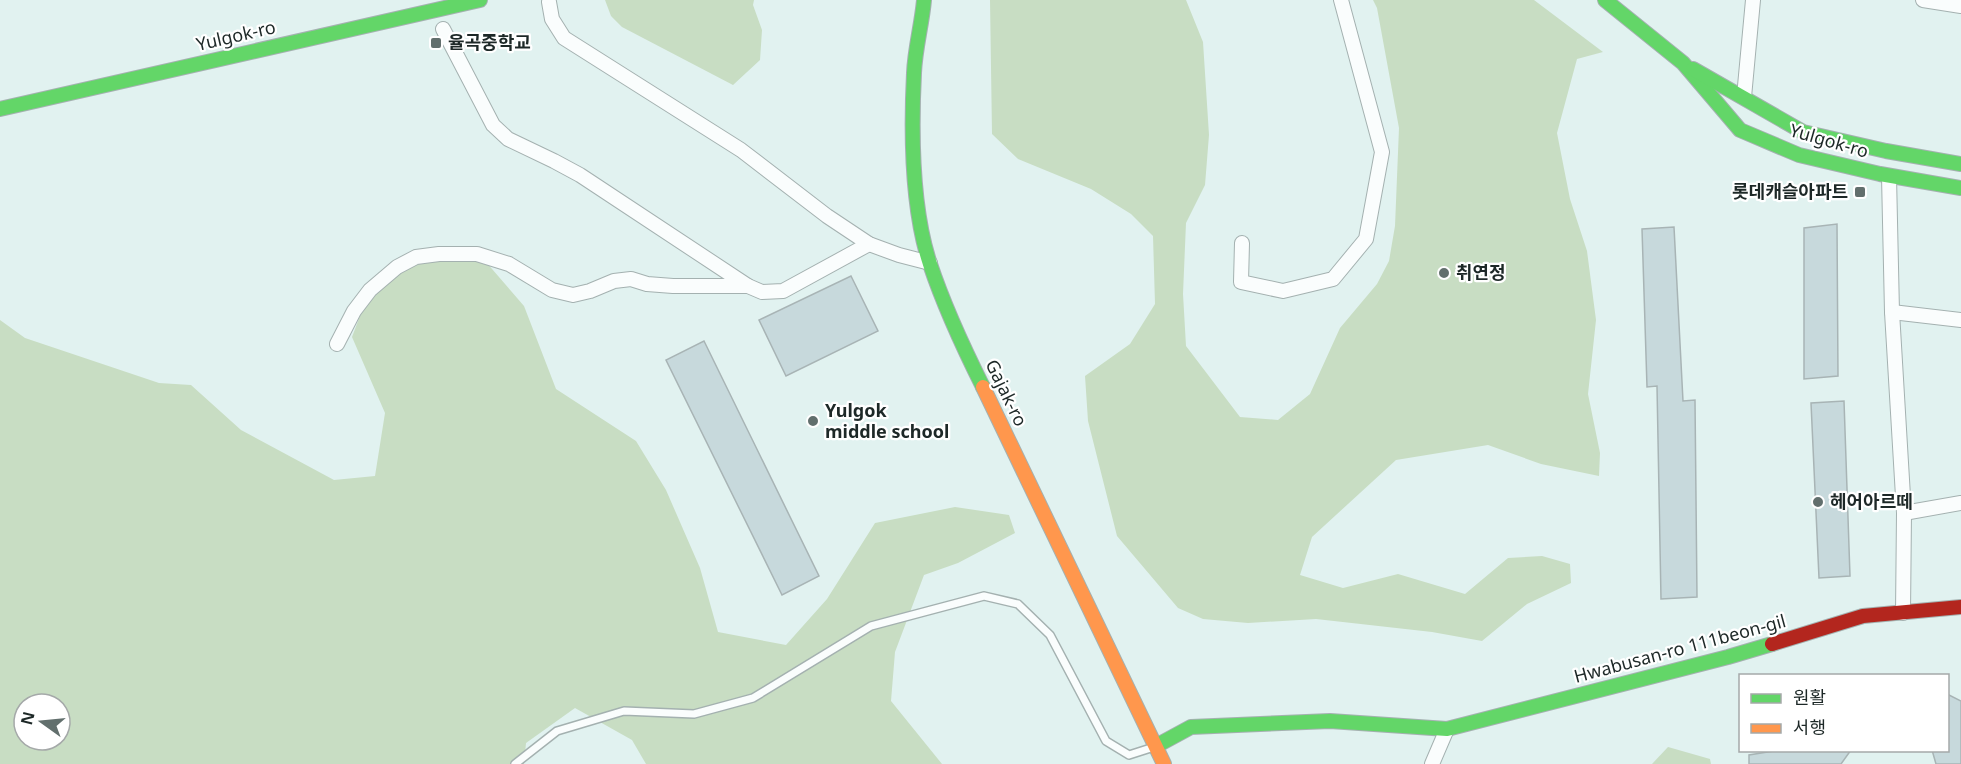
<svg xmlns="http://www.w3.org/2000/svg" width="1961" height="764" font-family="'Noto Sans','Noto Sans KR',sans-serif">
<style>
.forest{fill:#c8ddc3;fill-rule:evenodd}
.building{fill:#c7d9dc;stroke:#a8b4b5;stroke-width:1.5}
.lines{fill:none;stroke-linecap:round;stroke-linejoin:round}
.lane-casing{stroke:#a4b1b0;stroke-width:10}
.street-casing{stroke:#a4b1b0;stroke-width:16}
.fast-casing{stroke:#a4b1b0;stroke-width:16}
.slow-casing{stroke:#a4b1b0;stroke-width:16}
.jam-casing{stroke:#a4b1b0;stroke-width:16}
.lane{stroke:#fafdfd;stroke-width:7}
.street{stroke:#fafdfd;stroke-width:14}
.fast{stroke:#63d668;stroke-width:14}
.slow{stroke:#ff974d;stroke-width:14}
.jam{stroke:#b3261e;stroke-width:14}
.poi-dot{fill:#626f6d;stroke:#fff;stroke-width:2}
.labels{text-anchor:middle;stroke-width:4.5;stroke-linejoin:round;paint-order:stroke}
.street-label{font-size:18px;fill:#1d2827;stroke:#fff}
.poi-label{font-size:18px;font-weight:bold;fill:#1d2827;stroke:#fff;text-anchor:start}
</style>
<rect width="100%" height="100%" fill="#e1f2f0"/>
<!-- forest -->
<g class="forest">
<path d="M 605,0 L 754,0 L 753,5 L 762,30 L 760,60 L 733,85 L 622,27 L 611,16 Z"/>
<path d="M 990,0 L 1186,0 L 1203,42 L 1209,135 L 1205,185 L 1186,223 L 1183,294 L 1186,346 L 1240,417 L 1278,420 L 1310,394 L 1340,328 L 1377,284 L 1389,261 L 1395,226 L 1399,128 L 1377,8 L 1373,0 L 1534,0 L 1603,52 L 1577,59 L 1557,133 L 1570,199 L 1587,251 L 1596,320 L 1588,394 L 1600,453 L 1599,476 L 1541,464 L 1488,445 L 1396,460 L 1312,537 L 1300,575 L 1343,588 L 1398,574 L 1465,594 L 1508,558 L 1542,556 L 1570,564 L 1571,583 L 1527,604 L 1482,641 L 1432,632 L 1316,619 L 1248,623 L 1203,619 L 1178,608 L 1117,536 L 1088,421 L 1085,376 L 1130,344 L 1155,304 L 1153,236 L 1131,214 L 1091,189 L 1018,159 L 992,134 Z"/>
<path d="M 425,249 L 486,262 L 524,306 L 556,389 L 636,441 L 666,490 L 700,568 L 718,632 L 786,645 L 827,599 L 875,523 L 955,507 L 1009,515 L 1015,533 L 958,563 L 924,575 L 895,652 L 891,701 L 942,764 L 646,764 L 632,740 L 575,708 L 526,743 L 524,764 L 0,764 L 0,320 L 25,338 L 159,383 L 191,385 L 241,430 L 334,480 L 375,476 L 385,413 L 352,337 L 374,279 ZM 24,704 L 60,704 L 60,740 L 24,740 Z"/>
<path d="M 1668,747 L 1710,759 L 1711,764 L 1652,764 Z"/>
</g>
<!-- building -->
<g class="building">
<path d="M 1837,224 L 1838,376 L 1804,379 L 1804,228 Z"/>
<path d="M 1674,227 L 1683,401 L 1695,400 L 1697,597 L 1661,599 L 1657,386 L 1647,387 L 1642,229 Z"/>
<path d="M 851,276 L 878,331 L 786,376 L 759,320 Z"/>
<path d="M 704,341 L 819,576 L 782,595 L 666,360 Z"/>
<path d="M 1844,401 L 1850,576 L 1819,578 L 1811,403 Z"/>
<path d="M 1947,694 L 1961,701 L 1961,764 L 1936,764 L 1932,750 L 1947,750 Z"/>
<path d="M 1780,750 L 1851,750 L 1841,764 L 1749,764 L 1749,755 Z"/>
</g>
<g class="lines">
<!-- lane casing -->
<g class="lane-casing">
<path id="lane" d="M 515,764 L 557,731 L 624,711 L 694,714 L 753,698 L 871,626 L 984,596 L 1018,604 L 1050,635 L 1106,741 L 1129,755 L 1154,747"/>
</g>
<!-- street casing -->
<g class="street-casing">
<g id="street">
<path d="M 1923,0 L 1961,6"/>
<path d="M 549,2 L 552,19 L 564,38 L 741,150 L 827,216 L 869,244 L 899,255 L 930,263"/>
<path d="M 443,29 L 493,125 L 508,139 L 554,161 L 580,175 L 748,286"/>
<path d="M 1744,97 L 1753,0"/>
<path d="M 1889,176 L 1892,312 L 1904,513 L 1903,613"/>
<path d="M 1242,243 L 1241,282 L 1283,291 L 1333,279 L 1366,239 L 1382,152 L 1341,0"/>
<path d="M 1892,312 L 1961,320"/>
<path d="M 337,344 L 354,311 L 370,290 L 397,267 L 416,257 L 439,254 L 477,254 L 509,264 L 552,290 L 573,295 L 590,291 L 614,281 L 631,279 L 647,284 L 673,286 L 748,286 L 762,292 L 783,291 L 869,244"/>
<path d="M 1904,513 L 1961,503"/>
<path d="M 1432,764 L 1447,729"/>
</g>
</g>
<!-- fast casing -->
<g class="fast-casing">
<g id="fast">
<path d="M 924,0 C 922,24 915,48 914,73 C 911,133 911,207 930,264 C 944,306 963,347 983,387"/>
<path d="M 1605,0 L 1683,63 L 1740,130 L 1799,155 L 1880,174 L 1961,188"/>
<path d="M 1693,69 L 1803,132 L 1886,151 L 1961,164"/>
<path d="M 0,109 L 480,0"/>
<path d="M 1156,746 L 1191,727 L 1330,721 L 1447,729 L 1728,657 L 1772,644"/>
</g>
</g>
<!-- slow casing -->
<g class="slow-casing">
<path id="slow" d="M 983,387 L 1164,764"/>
</g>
<!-- jam casing -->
<g class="jam-casing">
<path id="jam" d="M 1772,644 L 1863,616 L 1961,607"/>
</g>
<!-- lane -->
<use href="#lane" class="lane"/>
<!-- street -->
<use href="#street" class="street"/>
<!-- fast -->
<use href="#fast" class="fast"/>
<!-- slow -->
<use href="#slow" class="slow"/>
<!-- jam -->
<use href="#jam" class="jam"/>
</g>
<!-- markers -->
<g class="poi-dot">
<rect x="430" y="37" width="12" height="12" rx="3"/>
<rect x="1854" y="186" width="12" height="12" rx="3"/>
<circle cx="1444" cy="273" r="6"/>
<circle cx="813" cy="421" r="6"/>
<circle cx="1818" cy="502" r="6"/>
</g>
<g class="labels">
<!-- street labels -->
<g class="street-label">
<text transform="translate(236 36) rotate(-13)" y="6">Yulgok-ro</text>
<text transform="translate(1829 141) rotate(16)" y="6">Yulgok-ro</text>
<text transform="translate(1006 393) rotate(64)" y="6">Gajak-ro</text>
<text transform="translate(1680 649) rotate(-15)" y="6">Hwabusan-ro 111beon-gil</text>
</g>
<!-- poi labels -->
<g class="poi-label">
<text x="448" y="49">율곡중학교</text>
<text x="1848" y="198" text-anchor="end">롯데캐슬아파트</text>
<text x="1456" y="279">취연정</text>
<text x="825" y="417">Yulgok<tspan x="825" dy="21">middle school</tspan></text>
<text x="1830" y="508">헤어아르떼</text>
</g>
</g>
<!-- legend -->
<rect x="1739" y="674" width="210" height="78" fill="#ffffff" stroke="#a5a9a9" stroke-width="1.5"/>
<rect x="1751" y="694" width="30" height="9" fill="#63d668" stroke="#a5a9a9" stroke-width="1.5"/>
<text x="1793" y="704" font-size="18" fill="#1d2827">원활</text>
<rect x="1751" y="724" width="30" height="9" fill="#ff974d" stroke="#a5a9a9" stroke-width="1.5"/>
<text x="1793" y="734" font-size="18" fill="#1d2827">서행</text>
<!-- north arrow -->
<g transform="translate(42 722) rotate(285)"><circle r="28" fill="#ffffff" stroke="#a5a9a9" stroke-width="1.5"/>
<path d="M0-4.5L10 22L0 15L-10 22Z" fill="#626f6d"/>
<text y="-9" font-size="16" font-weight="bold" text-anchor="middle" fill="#1d2827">N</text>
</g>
</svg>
